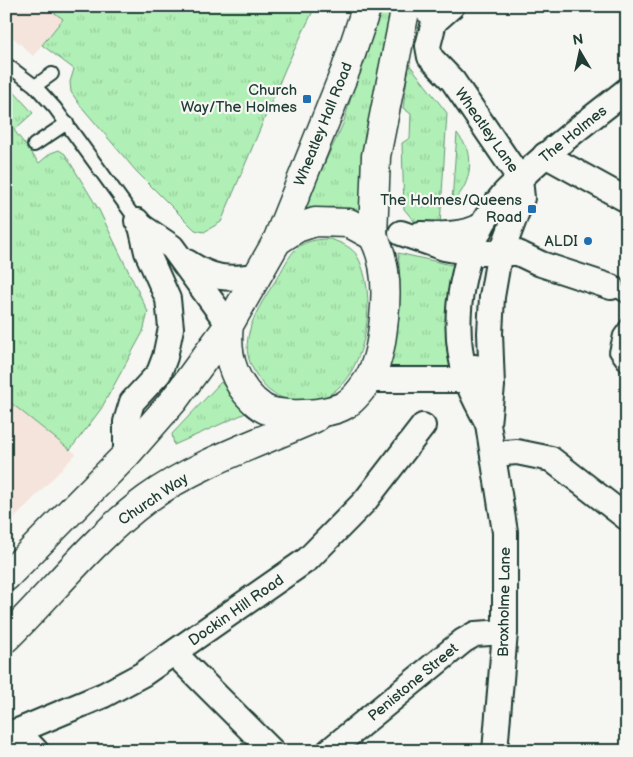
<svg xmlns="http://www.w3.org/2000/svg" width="633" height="757" font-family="'Balsamiq Sans',sans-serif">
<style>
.built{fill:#f5e4dc}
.grass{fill:url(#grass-tufts);stroke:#689675}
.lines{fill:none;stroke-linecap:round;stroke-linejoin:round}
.service-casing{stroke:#1f3d34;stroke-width:16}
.minor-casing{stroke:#1f3d34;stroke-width:28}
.trunk-casing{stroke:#1f3d34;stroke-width:31}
.service{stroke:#f6f6f2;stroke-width:12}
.minor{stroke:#f6f6f2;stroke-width:24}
.trunk{stroke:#f6f6f2;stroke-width:28}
.poi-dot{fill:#1f6fb2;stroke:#f6f6f2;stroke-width:2}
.labels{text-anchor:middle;stroke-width:4.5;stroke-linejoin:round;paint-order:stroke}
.poi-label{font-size:15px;fill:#1f3d34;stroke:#f6f6f2;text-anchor:end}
.street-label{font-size:15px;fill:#1f3d34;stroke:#f6f6f2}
</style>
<defs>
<pattern id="grass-tufts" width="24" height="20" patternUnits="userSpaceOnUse" patternTransform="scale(1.25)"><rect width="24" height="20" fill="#b0efb6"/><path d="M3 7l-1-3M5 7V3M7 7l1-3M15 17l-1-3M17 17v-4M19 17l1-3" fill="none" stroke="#97ce9d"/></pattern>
</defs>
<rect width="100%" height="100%" fill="#f6f6f2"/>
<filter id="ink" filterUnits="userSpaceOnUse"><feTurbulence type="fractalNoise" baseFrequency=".02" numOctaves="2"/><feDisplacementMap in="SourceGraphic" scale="10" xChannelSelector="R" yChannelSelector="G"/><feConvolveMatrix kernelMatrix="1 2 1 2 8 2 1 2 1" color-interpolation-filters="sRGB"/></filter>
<g filter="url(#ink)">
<!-- built -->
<g class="built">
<path d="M 6,6 L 45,6 L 63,19 L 33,56 L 6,31 Z"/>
<path d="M 6,399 L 76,454 L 6,527 Z"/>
</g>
<!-- grass -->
<g class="grass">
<path d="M 45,6 L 311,6 L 314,9 L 286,67 L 221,222 L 204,232 L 195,230 L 136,171 L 80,105 L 71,92 L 70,82 L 74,69 L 42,45 L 63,19 Z"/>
<path d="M 379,6 L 392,6 L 361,166 L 360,213 L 335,207 L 303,209 L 343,124 Z"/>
<path d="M 409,64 L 447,113 L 440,226 L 414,221 L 404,209 L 402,143 L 410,138 L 411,114 L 403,108 Z"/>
<path d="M 6,83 L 33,113 L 14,130 L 39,163 L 51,153 L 59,150 L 65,154 L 99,210 L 148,312 L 143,332 L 101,409 L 70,450 L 6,399 Z"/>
<path d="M 457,133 C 460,138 466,144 468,150 C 473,167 467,191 452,201 Z"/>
<path d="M 330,239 C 339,242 350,246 356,254 C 379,291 368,372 329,395 C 320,401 307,401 296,400 C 274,399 263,388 253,369 C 235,337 263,301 279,275 C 285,265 291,251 301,245 C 310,240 320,239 330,239 Z"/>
<path d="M 398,253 L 456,266 L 448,344 L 451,369 L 386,372 C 401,335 402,292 398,253 Z"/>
<path d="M 221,382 L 239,405 L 248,412 L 174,445 L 172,434 Z"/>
</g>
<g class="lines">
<!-- service casing -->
<g class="service-casing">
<g id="service">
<path d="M 6,64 L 35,86 L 55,108 L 137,221"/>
<path d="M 35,86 L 52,74"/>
<path d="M 34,145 L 67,123"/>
<path d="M 611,287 L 627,297"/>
<path d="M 627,325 L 620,335 L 616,352 L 627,367"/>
</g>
</g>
<!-- minor casing -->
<g class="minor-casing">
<g id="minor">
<path d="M 434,22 L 428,46 L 430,57 L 453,81 L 520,179 L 522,198 L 498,262 L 492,297 L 490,333 L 492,386 L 488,424 C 481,410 472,395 467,380 C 448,322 462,242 502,196 C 508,188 517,182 524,175 C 556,144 592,118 627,90"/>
<path d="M 434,22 L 452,6"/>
<path d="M 545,155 L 627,200"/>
<path d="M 141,226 L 172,247 L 229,325"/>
<path d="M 401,233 L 444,248 L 471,253 L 518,253 L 541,264 L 611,287"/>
<path d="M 420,234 C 438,235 466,235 482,225"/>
<path d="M 187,262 C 213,279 226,280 257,276"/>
<path d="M 368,380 L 467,380 L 475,367"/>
<path d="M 488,424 L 505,532 L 505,632 L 495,751"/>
<path d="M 126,454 L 126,422 L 132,402 L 159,373 L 165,357 L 171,328 L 168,299 L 147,252 L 141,226 L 137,221"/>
<path d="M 494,454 L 517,452 L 551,459 L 627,518"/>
<path d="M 174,653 L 272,751"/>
<path d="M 17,731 L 36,751"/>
<path d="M 6,736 L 104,695 L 143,674 L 308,559 L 365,501 L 423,426"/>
<path d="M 329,751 L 463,641 L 475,634 L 505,632"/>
</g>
</g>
<!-- trunk casing -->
<g class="trunk-casing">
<g id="trunk">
<path d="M 427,6 L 428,9"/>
<path d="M 373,236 L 376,156 L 406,6"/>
<path d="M 277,241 L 346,69 L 367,6"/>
<path d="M 6,577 L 125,456 L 174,400 L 229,325 L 277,241 L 297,228 L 315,222 L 349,223 L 373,236 C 386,260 387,292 384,318 C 382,339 379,362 368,380 C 362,389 354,400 345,405 C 329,415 279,418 263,408 C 235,389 225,356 229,325"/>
<path d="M 6,638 C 53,592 94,538 147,499 C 197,463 259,443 315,418"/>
</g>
</g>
<!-- service -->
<use href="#service" class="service"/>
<!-- minor -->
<use href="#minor" class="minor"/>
<!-- trunk -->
<use href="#trunk" class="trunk"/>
</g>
</g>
<!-- markers -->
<g class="poi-dot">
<rect x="302" y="94" width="10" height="10" rx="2.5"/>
<rect x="527" y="204" width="10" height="10" rx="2.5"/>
<circle cx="588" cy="241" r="5"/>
</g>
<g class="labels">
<!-- poi labels -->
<g class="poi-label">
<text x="297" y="95">Church<tspan x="297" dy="17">Way/The Holmes</tspan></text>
<text x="522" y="205">The Holmes/Queens<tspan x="522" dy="17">Road</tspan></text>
<text x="578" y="246">ALDI</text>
</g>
<!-- street labels -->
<g class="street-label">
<text transform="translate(323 124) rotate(-68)" y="5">Wheatley Hall Road</text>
<text transform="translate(487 130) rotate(55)" y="5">Wheatley Lane</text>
<text transform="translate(573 134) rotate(-39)" y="5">The Holmes</text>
<text transform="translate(153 499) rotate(-34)" y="5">Church Way</text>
<text transform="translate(504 602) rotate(-89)" y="5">Broxholme Lane</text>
<text transform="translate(236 610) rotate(-35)" y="5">Dockin Hill Road</text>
<text transform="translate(413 682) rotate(-40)" y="5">Penistone Street</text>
</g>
</g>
<!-- margin -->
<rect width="633" height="757" fill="none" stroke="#f6f6f2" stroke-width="25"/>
<rect x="12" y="12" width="608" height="732" fill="none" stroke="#1f3d34" stroke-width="2" filter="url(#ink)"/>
<!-- north arrow -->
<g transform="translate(580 52) rotate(351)" stroke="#f6f6f2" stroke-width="4" paint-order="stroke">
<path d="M0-4L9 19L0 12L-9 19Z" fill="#1f3d34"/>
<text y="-8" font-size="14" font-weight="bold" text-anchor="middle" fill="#1f3d34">N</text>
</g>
</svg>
